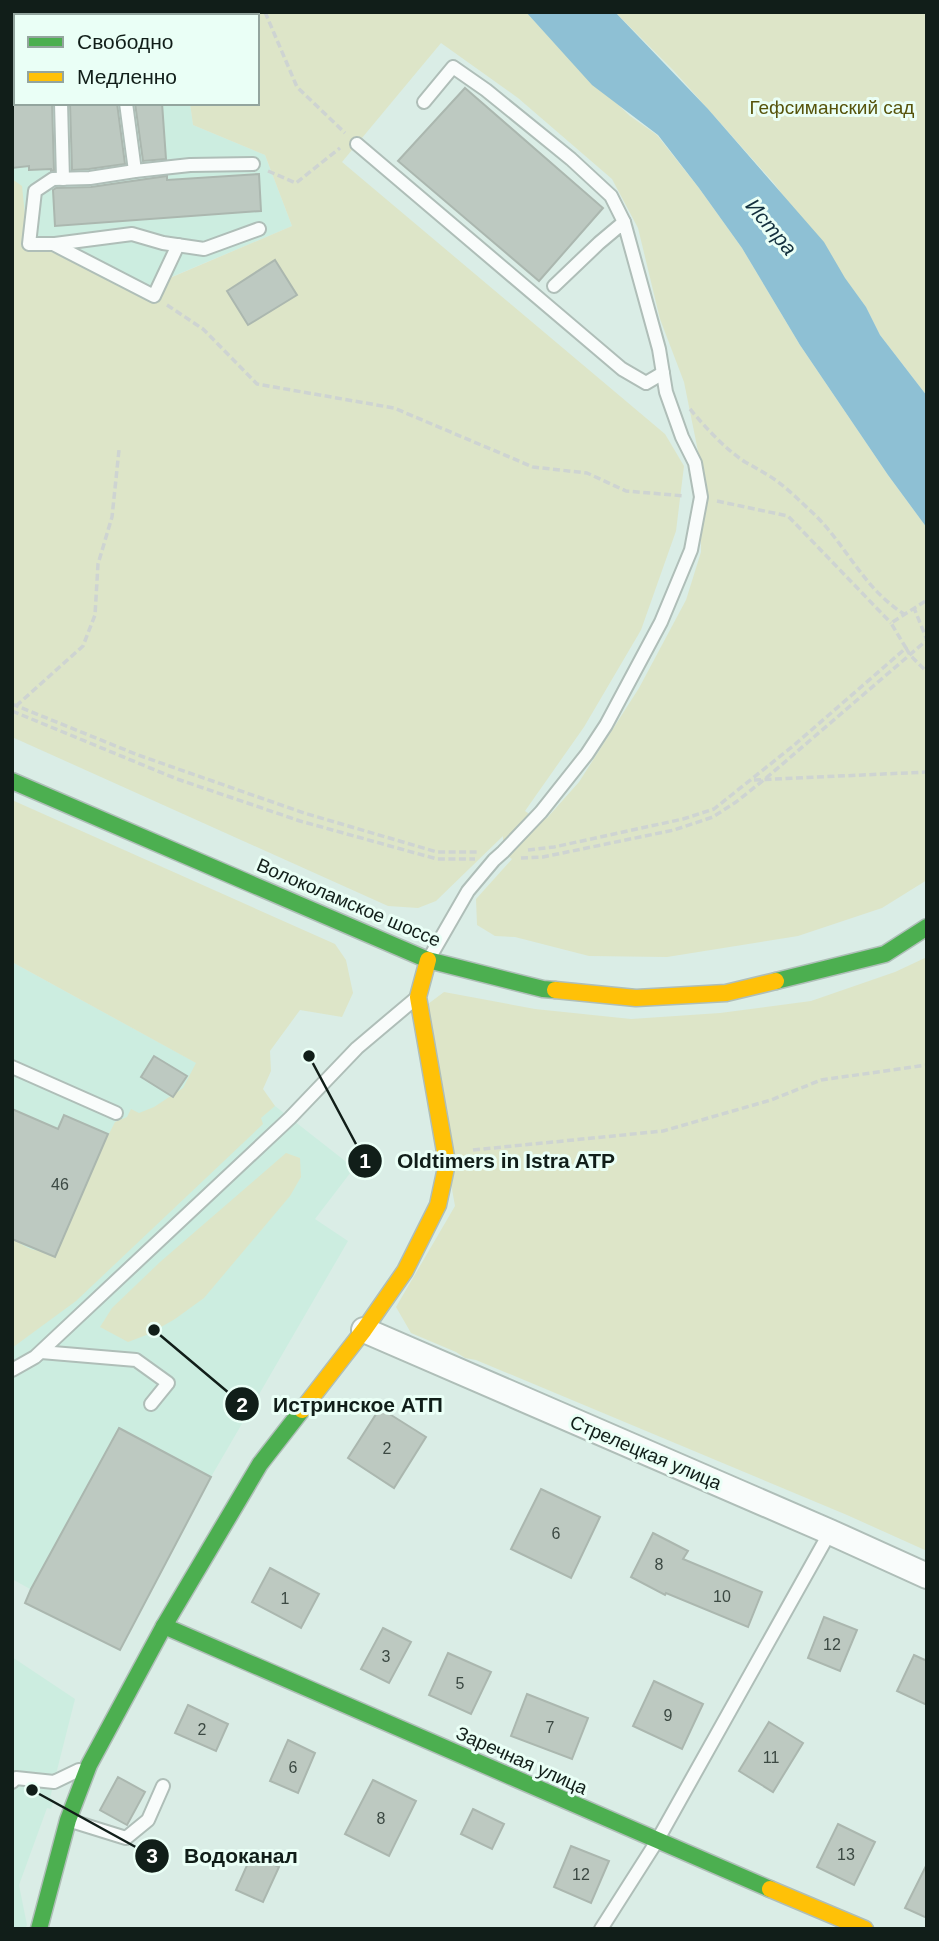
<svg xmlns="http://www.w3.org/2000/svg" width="939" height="1941" font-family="Arial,sans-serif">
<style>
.built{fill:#ccede0}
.green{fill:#dde5c8;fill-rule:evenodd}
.water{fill:#8ec0d4}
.building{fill:#bdc9c1;stroke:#abb7af;stroke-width:2}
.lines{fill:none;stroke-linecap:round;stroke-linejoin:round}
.lane-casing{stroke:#afbeb8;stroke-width:16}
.street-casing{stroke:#afbeb8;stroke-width:28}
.fast-casing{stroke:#afbeb8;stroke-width:19}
.slow-casing{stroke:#afbeb8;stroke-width:19}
.path{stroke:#ced4d2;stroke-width:3.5;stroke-dasharray:7 3.5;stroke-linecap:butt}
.lane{stroke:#f9fcfb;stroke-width:12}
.street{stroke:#f9fcfb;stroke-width:24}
.fast{stroke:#4caf50;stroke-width:16}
.slow{stroke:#ffc107;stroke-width:16}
.labels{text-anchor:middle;stroke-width:6;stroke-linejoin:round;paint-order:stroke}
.number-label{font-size:16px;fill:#3c4943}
.park-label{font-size:19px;fill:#56530b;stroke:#eafff6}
.street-label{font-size:19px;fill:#111e19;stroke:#eafff6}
.water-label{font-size:21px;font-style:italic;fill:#13303e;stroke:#eafff6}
.leader{fill:none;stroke:#111e19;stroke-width:2.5}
.callout-dot{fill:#111e19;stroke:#eafff6;stroke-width:2.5}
.mark-label{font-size:21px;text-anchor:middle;font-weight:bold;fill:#fff}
.callout-label{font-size:21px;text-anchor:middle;font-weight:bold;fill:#111e19;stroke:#eafff6;stroke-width:6;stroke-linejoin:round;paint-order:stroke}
</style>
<rect width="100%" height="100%" fill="#daede6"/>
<!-- built -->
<g class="built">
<path d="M 12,12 L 180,12 L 180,16 L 16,16 L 16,103 L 190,103 L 193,125 L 265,155 L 292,226 L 150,286 L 20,241 L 12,236 Z"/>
<path d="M 12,962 L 275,1106 L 354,1168 L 315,1219 L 348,1241 L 211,1477 L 120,1650 L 25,1603 L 30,1589 L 12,1579 Z"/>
<path d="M 12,1657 L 75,1699 L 50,1798 L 54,1800 L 51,1809 L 47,1808 L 19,1885 L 27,1925 L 25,1929 L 12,1929 Z"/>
</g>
<!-- green -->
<g class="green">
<path d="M 180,12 L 526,12 L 558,47 L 630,116 L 657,135 L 699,188 L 742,248 L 800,345 L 888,475 L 927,528 L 927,880 L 882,908 L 798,936 L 667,957 L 589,956 L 515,937 L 495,936 L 477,925 L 476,899 L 512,859 L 503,852 L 503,836 L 436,901 L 418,908 L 388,906 L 12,737 L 12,179 L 22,186 L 28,244 L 151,286 L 292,226 L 265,155 L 193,125 L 190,103 L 257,103 L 257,16 L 180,16 ZM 441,43 L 518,98 L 612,179 L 638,228 L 660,319 L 684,382 L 701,466 L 701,552 L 686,600 L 639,688 L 579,782 L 547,818 L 538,820 L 525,811 L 584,727 L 641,630 L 676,531 L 684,466 L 665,434 L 342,162 Z"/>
<path d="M 615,12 L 927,12 L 927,396 L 880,335 L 866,307 L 773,182 L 674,71 Z"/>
<path d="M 12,800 L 335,944 L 346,960 L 353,993 L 342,1017 L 300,1010 L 270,1051 L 271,1071 L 263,1089 L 275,1106 L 261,1118 L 263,1124 L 76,1301 L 12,1348 L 12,1238 C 32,1252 40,1255 62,1243 L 65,1221 L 115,1122 L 127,1117 L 131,1109 L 139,1113 L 154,1107 L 183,1088 L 196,1063 L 12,962 Z"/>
<path d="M 927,957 L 927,1551 L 847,1515 L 476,1360 L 465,1358 L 456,1352 L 411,1333 L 396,1307 L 455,1206 L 420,1010 L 444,992 L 535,1009 L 631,1019 L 720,1013 L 811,1001 L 895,972 Z"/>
<path d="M 286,1153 L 300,1158 L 301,1177 L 290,1196 L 204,1298 L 175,1319 L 149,1334 L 128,1342 L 100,1327 L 112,1308 L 160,1262 Z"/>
</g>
<!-- water -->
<path class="water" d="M 526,12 L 615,12 L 708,109 L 824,242 L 845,278 L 866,307 L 880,335 L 927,396 L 927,528 L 888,475 L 800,345 L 742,248 L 699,188 L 658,135 L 592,85 Z"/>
<!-- building -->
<g class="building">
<path d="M 465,88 L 603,208 L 539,281 L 398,161 Z"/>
<path d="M 12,103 L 52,103 L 54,170 L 51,171 L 51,169 L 29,170 L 29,166 L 12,168 Z"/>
<path d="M 70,103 L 117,103 L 125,164 L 89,169 L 72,170 Z"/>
<path d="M 135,103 L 162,103 L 166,159 L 143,161 Z"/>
<path d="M 259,174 L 261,211 L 55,226 L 53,190 L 56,188 L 91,187 L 167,176 L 167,180 Z"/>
<path d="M 275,260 L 297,295 L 248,325 L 227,291 Z"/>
<path d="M 154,1056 L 187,1076 L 173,1097 L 141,1077 Z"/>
<path d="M 12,1109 L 58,1129 L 64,1115 L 108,1134 L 55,1257 L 12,1239 Z"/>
<path d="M 380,1408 L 426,1437 L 394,1488 L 348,1458 Z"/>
<path d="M 119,1428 L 211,1477 L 120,1650 L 25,1603 L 31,1589 Z"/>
<path d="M 541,1489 L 600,1517 L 571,1578 L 511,1549 Z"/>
<path d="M 653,1533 L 688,1551 L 683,1559 L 762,1592 L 748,1627 L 666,1593 L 665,1595 L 631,1577 Z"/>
<path d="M 270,1568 L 319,1594 L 301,1628 L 252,1602 Z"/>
<path d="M 824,1617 L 857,1630 L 840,1671 L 808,1658 Z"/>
<path d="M 383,1628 L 411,1642 L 389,1683 L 361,1669 Z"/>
<path d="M 448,1653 L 491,1672 L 471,1714 L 429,1695 Z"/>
<path d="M 914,1655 L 927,1661 L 927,1705 L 897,1691 Z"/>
<path d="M 654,1681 L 703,1704 L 682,1749 L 633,1726 Z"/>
<path d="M 527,1694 L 588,1718 L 572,1759 L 511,1736 Z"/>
<path d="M 188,1705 L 228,1724 L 216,1751 L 175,1733 Z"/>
<path d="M 769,1722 L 803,1743 L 773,1792 L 739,1771 Z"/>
<path d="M 288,1740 L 315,1753 L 298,1793 L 270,1781 Z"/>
<path d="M 118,1777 L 145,1792 L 127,1825 L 100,1810 Z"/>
<path d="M 373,1780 L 416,1801 L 389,1856 L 345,1834 Z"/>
<path d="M 473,1809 L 504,1824 L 492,1849 L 461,1834 Z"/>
<path d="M 838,1824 L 875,1842 L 854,1885 L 817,1867 Z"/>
<path d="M 571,1846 L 609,1861 L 591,1903 L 554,1887 Z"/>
<path d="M 252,1854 L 279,1867 L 263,1902 L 236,1890 Z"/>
<path d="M 927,1864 L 927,1918 L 905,1908 Z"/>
</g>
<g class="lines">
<!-- lane casing -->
<g class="lane-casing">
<g id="lane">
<path d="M 116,12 L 117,16"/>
<path d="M 424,102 L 453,67 L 486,90 L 571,159 L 611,196 L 624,222"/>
<path d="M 61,103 L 63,179"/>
<path d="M 126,103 L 135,171 L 190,165 L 253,164"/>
<path d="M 357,144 L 622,369 L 646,383 L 663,373"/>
<path d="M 135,171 L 90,178 L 53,179 L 35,191 L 29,244 L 55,244 L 132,234 L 163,243 L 204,249 L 259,229"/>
<path d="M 55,245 L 154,296 L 178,245"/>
<path d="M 430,957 L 468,891 L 494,860 L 503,852 L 541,812 L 587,754 L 606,725 L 661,622 L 691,550 L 701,497 L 695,463 L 682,437 L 666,392 L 659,349 L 624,222 L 599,243 L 554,286"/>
<path d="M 12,1067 L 116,1113"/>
<path d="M 41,1352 L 136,1360 L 168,1383 L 151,1404"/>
<path d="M 12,1370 L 35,1357 L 290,1118 L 357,1048 L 415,999"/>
<path d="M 12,1782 L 16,1778 L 54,1782 L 79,1770"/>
<path d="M 68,1820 L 126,1838 L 148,1820 L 163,1786"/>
<path d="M 601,1929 L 657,1841 L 830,1532"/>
</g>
</g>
<!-- street casing -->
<g class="street-casing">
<path id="street" d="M 364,1330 L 830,1532 L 927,1576"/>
</g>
<!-- fast casing -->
<g class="fast-casing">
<g id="fast">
<path d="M 12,781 L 428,960 L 543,989 L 555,990"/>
<path d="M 776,981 L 885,954 L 927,927"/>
<path d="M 164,1626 L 770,1889"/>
<path d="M 39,1929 L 68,1820 L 89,1765 L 164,1626 L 260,1464 L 302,1410"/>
</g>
</g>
<!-- slow casing -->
<g class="slow-casing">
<g id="slow">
<path d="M 555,990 L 636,998 L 726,993 L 776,981"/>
<path d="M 302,1410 L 364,1330 L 405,1271 L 438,1205 L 447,1163 L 418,997 L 428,960"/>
<path d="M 770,1889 L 865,1929"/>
</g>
</g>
<!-- path -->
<g class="path">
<path d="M 265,12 L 297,87 L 345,133"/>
<path d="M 268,171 L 296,183 L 340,148"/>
<path d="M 167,305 L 203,329 L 257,384 L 394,408 L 533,467 L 587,473 L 626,491 L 685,496"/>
<path d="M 690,409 C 706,428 724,448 745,462 C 756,468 767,474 777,481 C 790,491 802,503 814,514 C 847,546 863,588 904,614"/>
<path d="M 717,501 L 788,516 L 891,623"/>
<path d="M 906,648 L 910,655 L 927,672"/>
<path d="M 12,704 L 138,755 L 304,813 L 437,852 L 478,852"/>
<path d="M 16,706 L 83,646 L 95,615 L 98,564 L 112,517 L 119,450"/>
<path d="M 12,711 L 177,779 L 300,821 L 437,859 L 475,859"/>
<path d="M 754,780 L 927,772"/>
<path d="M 528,850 L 554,847 L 683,819 L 714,809 L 793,746 L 906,648 L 891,623 L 927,600"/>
<path d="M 521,858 L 543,857 L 674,830 L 713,817 L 736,802 L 765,779 L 927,640 L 914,608"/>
<path d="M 473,1150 L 663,1131 L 771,1100 L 821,1080 L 927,1065"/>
</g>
<!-- lane -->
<use href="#lane" class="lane"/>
<!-- street -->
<use href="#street" class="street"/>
<!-- fast -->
<use href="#fast" class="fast"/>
<!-- slow -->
<use href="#slow" class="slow"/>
</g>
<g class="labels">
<!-- number labels -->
<g class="number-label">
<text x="60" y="1190">46</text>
<text x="387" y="1454">2</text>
<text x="556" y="1539">6</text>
<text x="659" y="1570">8</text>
<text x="722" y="1602">10</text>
<text x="285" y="1604">1</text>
<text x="832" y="1650">12</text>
<text x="386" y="1662">3</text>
<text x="460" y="1689">5</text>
<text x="668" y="1721">9</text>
<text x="550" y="1733">7</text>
<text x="202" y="1735">2</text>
<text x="771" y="1763">11</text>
<text x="293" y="1773">6</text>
<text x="381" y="1824">8</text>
<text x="846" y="1860">13</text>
<text x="581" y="1880">12</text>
</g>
<!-- park labels -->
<g class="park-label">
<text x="832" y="114">Гефсиманский сад</text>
</g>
<!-- street labels -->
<g class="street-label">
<text transform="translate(349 902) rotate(23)" y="7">Волоколамское шоссе</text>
<text transform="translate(646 1452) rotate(23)" y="7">Стрелецкая улица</text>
<text transform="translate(522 1760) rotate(24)" y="7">Заречная улица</text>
</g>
<!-- water labels -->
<g class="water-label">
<text transform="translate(771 227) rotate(50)" y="7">Истра</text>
</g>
</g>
<!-- callouts -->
<path class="leader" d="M309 1056L365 1161M154 1330L242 1404M32 1790L152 1856"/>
<g class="callout-dot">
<circle cx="309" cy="1056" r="7"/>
<circle cx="154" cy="1330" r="7"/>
<circle cx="32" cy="1790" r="7"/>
<circle cx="365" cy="1161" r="18"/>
<circle cx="242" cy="1404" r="18"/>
<circle cx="152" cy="1856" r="18"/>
</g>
<g class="mark-label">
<text x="365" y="1168">1</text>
<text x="242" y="1412">2</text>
<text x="152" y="1863">3</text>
</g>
<g class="callout-label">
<text x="506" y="1168">Oldtimers in Istra ATP</text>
<text x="358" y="1412">Истринское АТП</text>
<text x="241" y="1863">Водоканал</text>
</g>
<!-- border -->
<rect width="939" height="1941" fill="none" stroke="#111e19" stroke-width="28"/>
<!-- legend -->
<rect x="14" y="14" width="245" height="91" fill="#eafff6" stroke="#93a59e" stroke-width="2"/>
<rect x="28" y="37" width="35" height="10" fill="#4caf50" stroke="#93a59e" stroke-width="2"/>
<text x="77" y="49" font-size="21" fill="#111e19">Свободно</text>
<rect x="28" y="72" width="35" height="10" fill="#ffc107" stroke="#93a59e" stroke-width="2"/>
<text x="77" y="84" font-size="21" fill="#111e19">Медленно</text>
</svg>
